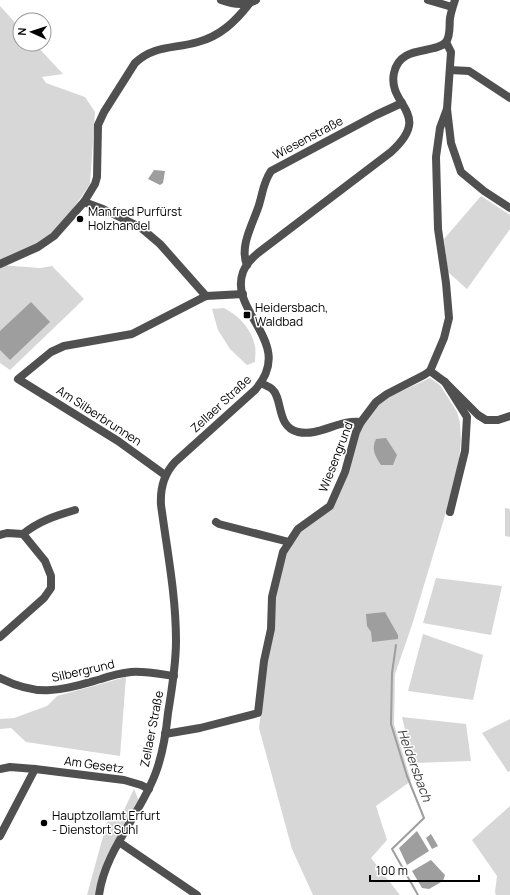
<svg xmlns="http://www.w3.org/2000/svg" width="510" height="895" font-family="Manrope,sans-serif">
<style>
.green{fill:#d7d7d7}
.water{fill:#9e9e9e}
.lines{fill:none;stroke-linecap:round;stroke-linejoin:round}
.stream{stroke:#9e9e9e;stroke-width:2}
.minor{stroke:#505050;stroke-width:8}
.poi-dot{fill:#000;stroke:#fff;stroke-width:1.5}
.labels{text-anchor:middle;stroke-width:3;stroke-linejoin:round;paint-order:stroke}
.street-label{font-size:12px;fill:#000;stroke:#fff}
.poi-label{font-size:12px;fill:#000;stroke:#fff;text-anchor:start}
.water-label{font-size:13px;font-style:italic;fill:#3f3f3f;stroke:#fff}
</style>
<rect width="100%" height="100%" fill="#fff"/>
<!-- green -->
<g class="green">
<path d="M 0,6 L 20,28 L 20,44 L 35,44 L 63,74 L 42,77 L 46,83 L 85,97 L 95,112 L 90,184 L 63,224 L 37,245 L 0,262 Z"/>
<path d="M 481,196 L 510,215 L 510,229 L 467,289 L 448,272 L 444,239 Z"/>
<path d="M 0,265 L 40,268 L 52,266 L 84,299 L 10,370 L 0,363 Z"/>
<path d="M 224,308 C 239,316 251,328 255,346 C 256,351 255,357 255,362 L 247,365 L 230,349 L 218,330 L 212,309 Z"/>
<path d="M 430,378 L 440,385 L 457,412 L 460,423 L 461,440 L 459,460 L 446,512 L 412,625 L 395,674 L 394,724 L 411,781 L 376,806 L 387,840 L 371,858 L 400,895 L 313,895 L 292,849 L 259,728 L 275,598 L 286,553 L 300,531 L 332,508 L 359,434 L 368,418 L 378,405 L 389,397 Z"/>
<path d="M 505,508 L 510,509 L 510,537 L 505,536 Z"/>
<path d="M 436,578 L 502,586 L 491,635 L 423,623 Z"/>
<path d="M 423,634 L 483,655 L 473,700 L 408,691 Z"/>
<path d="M 126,677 L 120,756 L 26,742 L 11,728 L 0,729 L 0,719 L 14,718 L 47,706 L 57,696 Z"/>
<path d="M 402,717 L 466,724 L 471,761 L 413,763 Z"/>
<path d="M 510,719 L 510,771 L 508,772 L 482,733 Z"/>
<path d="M 134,789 L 139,801 L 114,845 L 100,874 L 95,895 L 87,895 L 107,822 L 123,812 Z"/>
<path d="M 510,806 L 510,895 L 496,895 L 495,892 L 497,876 L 472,840 Z"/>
</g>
<!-- water -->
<g class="water">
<path d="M 154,170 L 165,171 L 163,183 L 160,185 L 148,179 Z"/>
<path d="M 31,302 L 50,322 L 10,360 L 0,350 L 0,331 Z"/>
<path d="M 386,438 L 397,455 L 393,465 L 381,465 C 375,456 371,449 376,439 Z"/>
<path d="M 385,612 L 398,635 L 398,639 L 372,642 L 371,632 L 367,626 L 366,614 Z"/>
<path d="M 417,831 L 429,851 L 407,865 L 399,848 Z"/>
<path d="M 431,834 L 438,846 L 432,849 L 426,838 Z"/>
<path d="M 431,860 L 445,875 L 443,881 L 429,889 L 422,888 L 412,871 Z"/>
</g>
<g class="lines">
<!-- stream -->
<path class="stream" d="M 396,645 L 392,673 L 391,724 L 407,776 L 424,818 L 392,849 L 418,895"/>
<!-- minor -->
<g class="minor">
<path d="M 221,0 C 232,4 246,6 256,0"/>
<path d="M 428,0 L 452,7"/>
<path d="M 446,42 L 451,52 L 447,109 L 451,143 L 461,172 L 484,191 L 510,208"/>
<path d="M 450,70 L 469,71 L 510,98"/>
<path d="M 84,202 L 103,209 L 140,227 L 160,244 L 206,296"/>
<path d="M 0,264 L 38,247 L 54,236 L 84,202 L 95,184 L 97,177 L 98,125 L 104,112 L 135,63 C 154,45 174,49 198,42 C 220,36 235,22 249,4"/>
<path d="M 247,265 C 239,246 253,224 259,205 C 263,192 263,183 271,171 L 376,115 L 402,103"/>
<path d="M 430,371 L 445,382 L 478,415 L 486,420 L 498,420 L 510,416"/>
<path d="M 445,382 L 467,417 L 465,451 L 450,512"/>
<path d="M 261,383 C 264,385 269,386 272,389 C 283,398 276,427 298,432 C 319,437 339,419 361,422"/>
<path d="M 165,475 L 118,441 L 18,379 L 51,352 L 64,346 L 132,334 L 206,296 L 243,294"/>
<path d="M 216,522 L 219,524 L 289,542"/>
<path d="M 23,534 C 39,521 55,516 75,510"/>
<path d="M 0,535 L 7,533 L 23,534 L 45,561 L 51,576 L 51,588 L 44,598 L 0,637"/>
<path d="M 0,678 C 40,698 61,690 101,679 C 110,676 121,673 131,672 C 145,671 160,674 174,676"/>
<path d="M 165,734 L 200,728 L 258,713 L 264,661 L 271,629 L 272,597 L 283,552 L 298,529 L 330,506 L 345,472 L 356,432 L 361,422 L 376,402 L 387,394 L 424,375 L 430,371 L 444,338 L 449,318 L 446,283 L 438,229 L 436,157 L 440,128 L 447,109"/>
<path d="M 0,769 L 10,767 L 35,769 L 124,780 L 141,785 L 149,789"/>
<path d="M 0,836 L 35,769"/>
<path d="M 119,842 L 197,895"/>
<path d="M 99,895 C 105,850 141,814 156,772 C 163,753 166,733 168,713 C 172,689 176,665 176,641 C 176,595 167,550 161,505 C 160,489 163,475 175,462 L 255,390 C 297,343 228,313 243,272 C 246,264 252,258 258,253 L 391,152 C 434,113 387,106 394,73 C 400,44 434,55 446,42 C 451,35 449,25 450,18 C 451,12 453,6 455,0"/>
</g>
</g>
<!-- markers -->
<g class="poi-dot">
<circle cx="80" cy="219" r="4"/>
<rect x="243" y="311" width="8" height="8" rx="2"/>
<circle cx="44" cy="823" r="4"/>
</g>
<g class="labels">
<!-- street labels -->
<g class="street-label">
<text transform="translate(308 138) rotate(-28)" y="4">Wiesenstraße</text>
<text transform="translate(221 404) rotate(-43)" y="4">Zellaer Straße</text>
<text transform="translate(99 416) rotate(33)" y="4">Am Silberbrunnen</text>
<text transform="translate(336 457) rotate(-69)" y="4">Wiesengrund</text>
<text transform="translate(83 671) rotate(-13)" y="4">Silbergrund</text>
<text transform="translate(152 729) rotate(-79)" y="4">Zellaer Straße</text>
<text transform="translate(94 765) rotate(8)" y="4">Am Gesetz</text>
</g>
<!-- poi labels -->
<g class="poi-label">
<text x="88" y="216">Manfred Purfürst<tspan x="88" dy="14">Holzhandel</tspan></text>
<text x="255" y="312">Heidersbach,<tspan x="255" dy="14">Waldbad</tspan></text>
<text x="52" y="820">Hauptzollamt Erfurt<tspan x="52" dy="14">- Dienstort Suhl</tspan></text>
</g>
<!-- water labels -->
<g class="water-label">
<text transform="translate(415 765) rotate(70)" y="5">Heldersbach</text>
</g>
</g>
<!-- north arrow -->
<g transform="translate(32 32) rotate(273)"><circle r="19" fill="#ffffff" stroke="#999999"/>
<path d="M0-3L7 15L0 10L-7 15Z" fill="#000000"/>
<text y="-6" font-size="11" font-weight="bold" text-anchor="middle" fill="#000000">N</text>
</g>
<!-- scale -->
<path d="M370 875v6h109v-6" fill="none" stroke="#000000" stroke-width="2"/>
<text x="376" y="875" font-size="12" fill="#000000" stroke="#ffffff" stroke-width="3" paint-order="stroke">100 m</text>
</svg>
